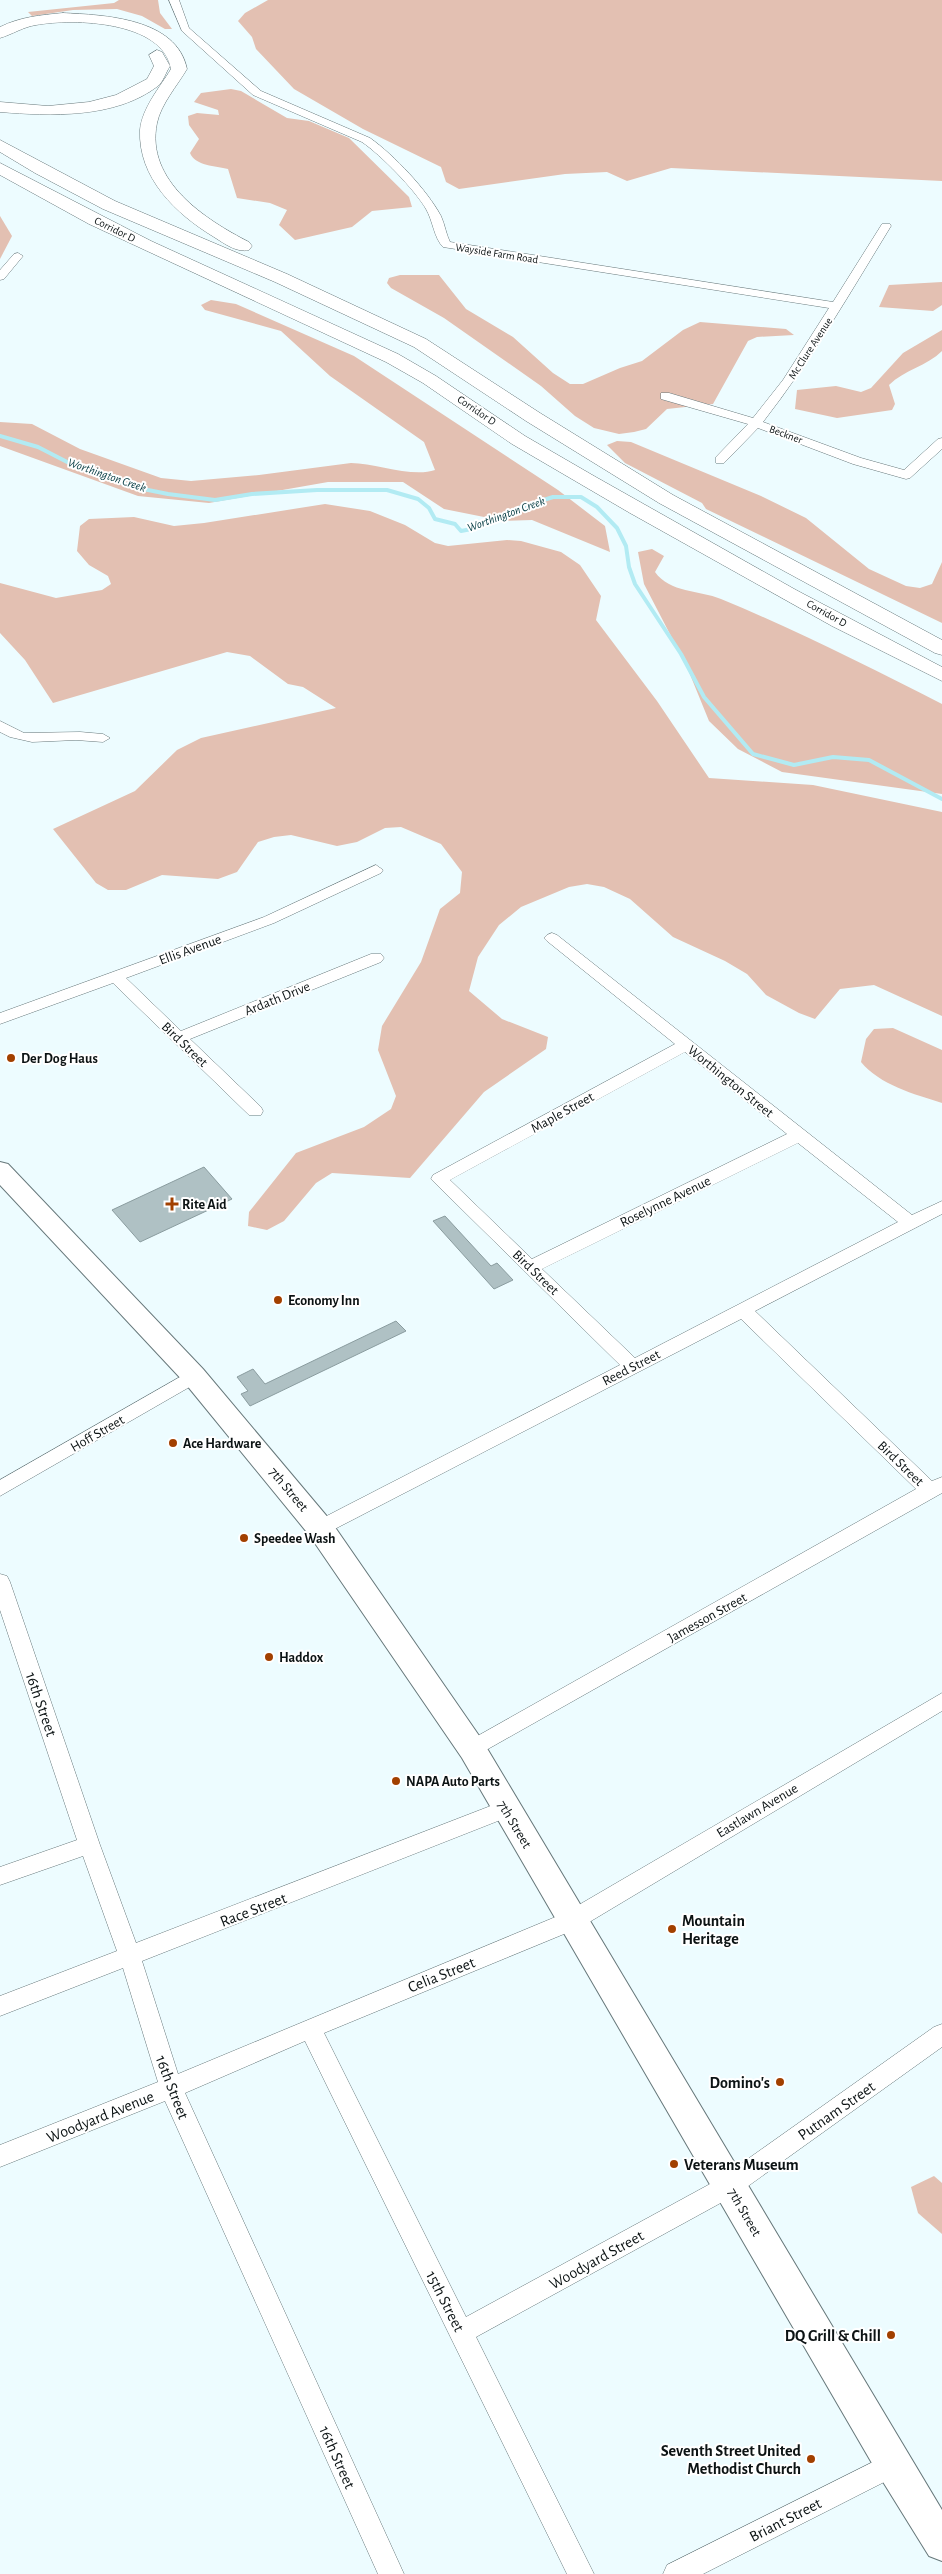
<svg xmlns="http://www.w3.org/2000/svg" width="942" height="2574" font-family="'Alegreya Sans',sans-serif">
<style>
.green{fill:#e3c0b2}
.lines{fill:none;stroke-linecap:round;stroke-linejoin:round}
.stream{stroke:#b2ebf3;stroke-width:4}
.building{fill:#afc1c4;stroke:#8a9c9f}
.minor-casing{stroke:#67787b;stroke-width:1}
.secondary-casing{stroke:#67787b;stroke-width:2}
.motorway-casing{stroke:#67787b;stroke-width:1}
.minor{fill:#fff;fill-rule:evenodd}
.secondary{fill:#fff;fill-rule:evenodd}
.motorway{fill:#fff;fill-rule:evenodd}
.poi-dot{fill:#a24000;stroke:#fff;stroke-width:2}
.labels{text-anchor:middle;stroke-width:4;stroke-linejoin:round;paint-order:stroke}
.far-street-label{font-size:11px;fill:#0c1314;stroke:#fff}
.far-water-label{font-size:12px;font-style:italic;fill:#0b4047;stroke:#fff}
.street-label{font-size:14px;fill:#0c1314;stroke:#fff}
.poi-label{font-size:14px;font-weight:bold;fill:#0c1314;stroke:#fff;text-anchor:start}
.near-street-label{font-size:16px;fill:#0c1314;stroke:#fff}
.near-poi-label{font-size:16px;font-weight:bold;fill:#0c1314;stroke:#fff;text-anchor:end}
</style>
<rect width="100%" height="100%" fill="#edfcff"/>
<!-- green -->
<g class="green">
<path d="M 119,0 L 158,0 L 160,13 L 172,29 L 165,29 L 142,16 L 117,9 L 73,10 L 32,16 L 28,12 L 114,3 Z"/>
<path d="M 268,0 L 942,0 L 942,181 L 671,168 L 627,181 L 607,172 L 565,174 L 459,189 L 446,182 L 441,167 L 363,129 L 294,89 L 256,49 L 252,37 L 238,21 L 245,13 Z"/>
<path d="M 231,89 L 241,91 L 287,118 L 309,121 L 349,138 L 409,197 L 412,207 L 372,211 L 352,227 L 295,240 L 279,225 L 287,210 L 270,203 L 237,198 L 228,169 C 216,166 195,166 190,153 L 199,139 L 189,125 L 188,116 L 197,113 L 219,115 L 218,110 L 194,102 L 201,93 Z"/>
<path d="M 0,216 L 12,236 L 0,259 Z"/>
<path d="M 400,275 L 439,275 L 466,309 L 513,337 L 553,373 L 570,384 L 583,384 L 620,368 L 642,361 L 683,330 L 700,322 L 786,329 L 794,335 L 757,337 L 748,341 L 713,404 L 667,409 L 646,429 L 634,432 L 619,434 L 594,428 L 575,416 L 541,386 L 444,318 L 391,288 L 387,283 L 389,278 Z"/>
<path d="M 942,282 L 942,305 L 933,311 L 879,307 L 889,285 Z"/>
<path d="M 211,300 L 236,304 L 354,356 L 558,490 L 605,526 L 610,552 L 532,520 L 504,521 L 444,509 L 403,482 L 328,482 L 209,503 L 138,496 L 0,446 L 0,422 L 32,424 L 80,449 L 161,478 L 191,481 L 259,475 L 351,463 C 376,463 412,478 435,470 L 424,442 L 330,376 L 281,331 L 205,310 L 201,305 Z"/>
<path d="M 942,330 L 942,351 C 927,366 904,370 889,385 L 895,404 L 892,410 L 837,418 L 795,409 L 797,390 L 836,386 L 861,392 L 871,388 L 903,353 Z"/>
<path d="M 617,441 L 631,442 L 761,496 L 806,518 L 869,569 L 906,586 L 920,588 L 932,584 L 942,562 L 942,623 L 706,509 L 702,503 L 625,463 L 607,445 Z"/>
<path d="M 325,504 L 370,511 L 405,525 L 435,543 L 448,546 L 507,540 L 521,541 L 561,552 L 580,565 L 601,596 L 596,620 L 657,701 L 709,778 L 813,785 L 942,812 L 942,1016 L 874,985 L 840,989 L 815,1019 L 799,1013 L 766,995 L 747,974 L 725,961 L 673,937 L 630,899 L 604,887 L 587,884 L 569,887 L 521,907 L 499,925 L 478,957 L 469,991 L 502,1019 L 548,1037 L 546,1049 L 484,1092 L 410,1178 L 332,1173 L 316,1183 L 284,1221 L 267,1230 L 248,1226 L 249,1212 L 296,1153 L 364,1127 L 391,1109 L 396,1096 L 378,1050 L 382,1026 L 421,962 L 440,909 L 460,893 L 462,872 L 441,844 L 401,827 L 385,828 L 357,842 L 337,846 L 291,835 L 274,837 L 258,842 L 237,872 L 218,879 L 162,875 L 126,890 L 108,890 L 96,883 L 53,829 L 135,791 L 177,750 L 201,738 L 336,708 L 303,687 L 288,684 L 250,656 L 227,652 L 53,703 L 25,660 L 0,633 L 0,583 L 56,598 L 102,590 L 111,584 L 108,576 L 89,565 L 77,551 L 80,526 L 89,519 L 134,517 L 174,526 L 204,523 Z"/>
<path d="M 652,549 L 664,556 L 655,572 C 670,593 699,590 721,599 C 796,630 869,667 942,704 L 942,794 L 782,772 L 738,749 L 709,721 L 687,667 L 644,584 L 638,552 Z"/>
<path d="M 893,1028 L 942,1050 L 942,1103 C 914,1094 880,1085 861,1062 L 866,1039 L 874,1029 Z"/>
<path d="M 934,2176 L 942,2183 L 942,2234 L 918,2213 L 911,2187 Z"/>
</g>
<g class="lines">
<!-- stream -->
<path class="stream" d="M 0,436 L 38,447 L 73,465 L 133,487 L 168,494 L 215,500 L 252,494 L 317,490 L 387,490 L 418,499 L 429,508 L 435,519 L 455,524 L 461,531 L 477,528 L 519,508 L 553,497 L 581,497 L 597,507 L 617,528 L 626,546 L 629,567 L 635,584 L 681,654 L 704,697 L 753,754 L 794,765 L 833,757 L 869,760 L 942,799"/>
</g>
<!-- building -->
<g class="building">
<path d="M 204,1167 L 232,1199 L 140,1242 L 112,1210 Z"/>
<path d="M 445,1216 L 491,1266 L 497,1263 L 513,1280 L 494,1289 L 433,1221 Z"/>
<path d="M 396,1321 L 406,1331 L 250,1406 L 241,1394 L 248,1391 L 237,1377 L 253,1369 L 265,1384 Z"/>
</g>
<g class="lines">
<!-- minor casing -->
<g class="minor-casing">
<g id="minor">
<path d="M 169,0 L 179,0 L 189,28 L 261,91 L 370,138 C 394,155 427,190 441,216 C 445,225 446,234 450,242 L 833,302 L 882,224 L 890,224 L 891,226 C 850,293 812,359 763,422 L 861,458 L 904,470 L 938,439 L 942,438 L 942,449 L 910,478 L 906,479 L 853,464 L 758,428 L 724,463 L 716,463 L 716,457 L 748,424 L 661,399 L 661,393 L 669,393 L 753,418 L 783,380 L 829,308 L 443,247 C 434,238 433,221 426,209 C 415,190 381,155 362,142 L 253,95 L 182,31 Z"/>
<path d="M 18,253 L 23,256 L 4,279 L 0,280 L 0,270 L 14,254 Z"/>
<path d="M 0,721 L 24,733 L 80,732 L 103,734 L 110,738 L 103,742 L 76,740 L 32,742 L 10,737 L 0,732 Z"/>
<path d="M 376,865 L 383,870 L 381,873 L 274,923 L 126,978 L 181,1031 L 371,954 L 381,954 L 384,958 L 381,962 L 190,1039 L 261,1107 L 263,1111 L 261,1115 L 249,1115 L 113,983 L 0,1024 L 0,1013 L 264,917 Z"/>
<path d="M 552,933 L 557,935 L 912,1215 L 942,1201 L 942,1214 L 755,1311 L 932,1481 L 942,1477 L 942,1493 L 472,1758 L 465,1755 L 462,1749 L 465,1743 L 916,1489 L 741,1319 L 327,1533 L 320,1536 L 313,1533 L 310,1528 L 313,1523 L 620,1365 L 431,1179 L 433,1175 L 675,1044 L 547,941 L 544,938 L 547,935 ZM 685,1052 L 787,1134 L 532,1259 L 450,1180 ZM 798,1143 L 898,1222 L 635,1358 L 542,1269 Z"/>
<path d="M 194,1369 L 200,1371 L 203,1376 L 200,1381 L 0,1496 L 0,1480 Z"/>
<path d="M 0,1574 L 7,1576 L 10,1582 L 100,1845 L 136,1943 L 506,1800 L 513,1803 L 516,1809 L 513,1815 L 142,1961 L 178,2074 L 565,1913 L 942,1693 L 942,1711 L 581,1927 L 324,2033 L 466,2317 L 721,2178 L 934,2027 L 942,2024 L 942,2047 L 737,2194 L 476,2337 L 594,2574 L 567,2574 L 305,2041 L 185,2093 L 404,2574 L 378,2574 L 165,2101 L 0,2167 L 0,2145 L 158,2082 L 123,1968 L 0,2016 L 0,1996 L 117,1951 L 83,1856 L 0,1885 L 0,1867 L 77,1840 L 0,1610 Z"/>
<path d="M 893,2452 L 902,2455 L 905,2464 L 902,2473 L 703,2574 L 663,2574 L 667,2565 Z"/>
</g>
</g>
<!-- secondary casing -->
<g class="secondary-casing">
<path id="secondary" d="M 0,1162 L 8,1164 L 203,1369 L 330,1520 L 482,1740 L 942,2510 L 942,2561 L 929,2556 L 880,2477 L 462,1758 L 310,1536 L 185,1383 L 0,1185 Z"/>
</g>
<!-- motorway casing -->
<g class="motorway-casing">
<g id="motorway">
<path d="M 63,13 C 104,15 177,18 187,69 C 177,86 161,104 157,123 C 145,181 206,220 249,242 L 252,246 L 249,250 C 237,253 225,244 214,237 C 176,214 138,178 140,130 C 142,108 160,87 171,69 C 163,21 74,18 36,25 C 23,27 13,34 0,38 L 0,27 C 20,17 41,15 63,13 Z"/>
<path d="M 157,50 L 162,52 L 170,66 C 166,72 163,82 158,86 C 115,119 50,116 0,112 L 0,102 L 48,106 L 89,102 L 116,95 L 147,79 L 154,66 L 149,55 Z"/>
<path d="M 0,140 L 115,201 L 287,274 L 426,339 L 540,413 L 673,495 L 942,640 L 942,655 L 935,653 L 659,503 L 526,421 L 414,347 L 275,282 L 103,209 L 35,173 L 0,152 Z"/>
<path d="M 0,163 L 151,241 L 398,354 L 436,376 L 525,436 L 594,476 L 796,590 L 942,667 L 942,681 L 832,626 L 630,513 L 512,444 L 423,383 L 386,362 L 89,224 L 0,175 Z"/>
</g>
</g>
<!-- minor -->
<use href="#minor" class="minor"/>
<!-- secondary -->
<use href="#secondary" class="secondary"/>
<!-- motorway -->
<use href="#motorway" class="motorway"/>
</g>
<!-- markers -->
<g class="poi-dot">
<circle cx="11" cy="1058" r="5"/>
<path d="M169.5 1196.5h5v5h5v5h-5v5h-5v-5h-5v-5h5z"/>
<circle cx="278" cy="1300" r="5"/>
<circle cx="173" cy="1443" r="5"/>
<circle cx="244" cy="1538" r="5"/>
<circle cx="269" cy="1657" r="5"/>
<circle cx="396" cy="1781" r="5"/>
<circle cx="672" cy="1929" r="5"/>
<circle cx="780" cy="2082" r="5"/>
<circle cx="674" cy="2164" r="5"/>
<circle cx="891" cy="2335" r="5"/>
<circle cx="811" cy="2459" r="5"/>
</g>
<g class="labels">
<!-- far-street labels -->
<g class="far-street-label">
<text transform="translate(115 229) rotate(26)" y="4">Corridor D</text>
<text transform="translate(497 253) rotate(9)" y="4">Wayside Farm Road</text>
<text transform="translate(810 348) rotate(-57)" y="4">Mc Clure Avenue</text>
<text transform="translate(477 410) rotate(34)" y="4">Corridor D</text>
<text transform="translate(786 434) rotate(20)" y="4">Beckner</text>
<text transform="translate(827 613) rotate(29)" y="4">Corridor D</text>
</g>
<!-- far-water labels -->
<g class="far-water-label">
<text transform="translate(107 475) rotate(19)" y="4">Worthington Creek</text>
<text transform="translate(506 514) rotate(-20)" y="4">Worthington Creek</text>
</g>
<!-- street labels -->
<g class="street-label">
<text transform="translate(190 949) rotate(-20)" y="5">Ellis Avenue</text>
<text transform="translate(277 998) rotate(-22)" y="5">Ardath Drive</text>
<text transform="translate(185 1044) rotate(44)" y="5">Bird Street</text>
<text transform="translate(731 1081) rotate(39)" y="5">Worthington Street</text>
<text transform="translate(562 1112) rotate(-29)" y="5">Maple Street</text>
<text transform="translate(665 1201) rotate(-26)" y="5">Roselynne Avenue</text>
<text transform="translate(536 1272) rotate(44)" y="5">Bird Street</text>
<text transform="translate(631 1367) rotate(-27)" y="5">Reed Street</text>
<text transform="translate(97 1433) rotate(-30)" y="5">Hoff Street</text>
<text transform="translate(901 1463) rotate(44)" y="5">Bird Street</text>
<text transform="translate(289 1489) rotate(50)" y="5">7th Street</text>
<text transform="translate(707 1617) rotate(-29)" y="5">Jamesson Street</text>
<text transform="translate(757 1810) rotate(-31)" y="5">Eastlawn Avenue</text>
<text transform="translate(515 1824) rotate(59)" y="5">7th Street</text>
<text transform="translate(745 2212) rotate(60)" y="5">7th Street</text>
</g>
<!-- poi labels -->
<g class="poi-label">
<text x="21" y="1063">Der Dog Haus</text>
<text x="182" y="1209">Rite Aid</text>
<text x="288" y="1305">Economy Inn</text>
<text x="183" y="1448">Ace Hardware</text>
<text x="254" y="1543">Speedee Wash</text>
<text x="279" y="1662">Haddox</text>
<text x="406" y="1786">NAPA Auto Parts</text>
</g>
<!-- near-street labels -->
<g class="near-street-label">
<text transform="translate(42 1704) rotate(71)" y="6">16th Street</text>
<text transform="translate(253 1909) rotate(-21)" y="6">Race Street</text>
<text transform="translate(441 1974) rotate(-22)" y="6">Celia Street</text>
<text transform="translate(173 2087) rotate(69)" y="6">16th Street</text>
<text transform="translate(836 2110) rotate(-35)" y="6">Putnam Street</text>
<text transform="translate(100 2116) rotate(-22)" y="6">Woodyard Avenue</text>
<text transform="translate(596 2259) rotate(-29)" y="6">Woodyard Street</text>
<text transform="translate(446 2301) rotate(63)" y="6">15th Street</text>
<text transform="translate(338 2457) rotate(66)" y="6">16th Street</text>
<text transform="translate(785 2519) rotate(-27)" y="6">Briant Street</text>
</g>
<!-- near-poi labels -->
<g class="near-poi-label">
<text x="682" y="1926" text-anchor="start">Mountain<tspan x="682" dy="18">Heritage</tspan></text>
<text x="770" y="2088">Domino's</text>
<text x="684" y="2170" text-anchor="start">Veterans Museum</text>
<text x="881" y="2341">DQ Grill &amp; Chill</text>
<text x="801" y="2456">Seventh Street United<tspan x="801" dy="18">Methodist Church</tspan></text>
</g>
</g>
</svg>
